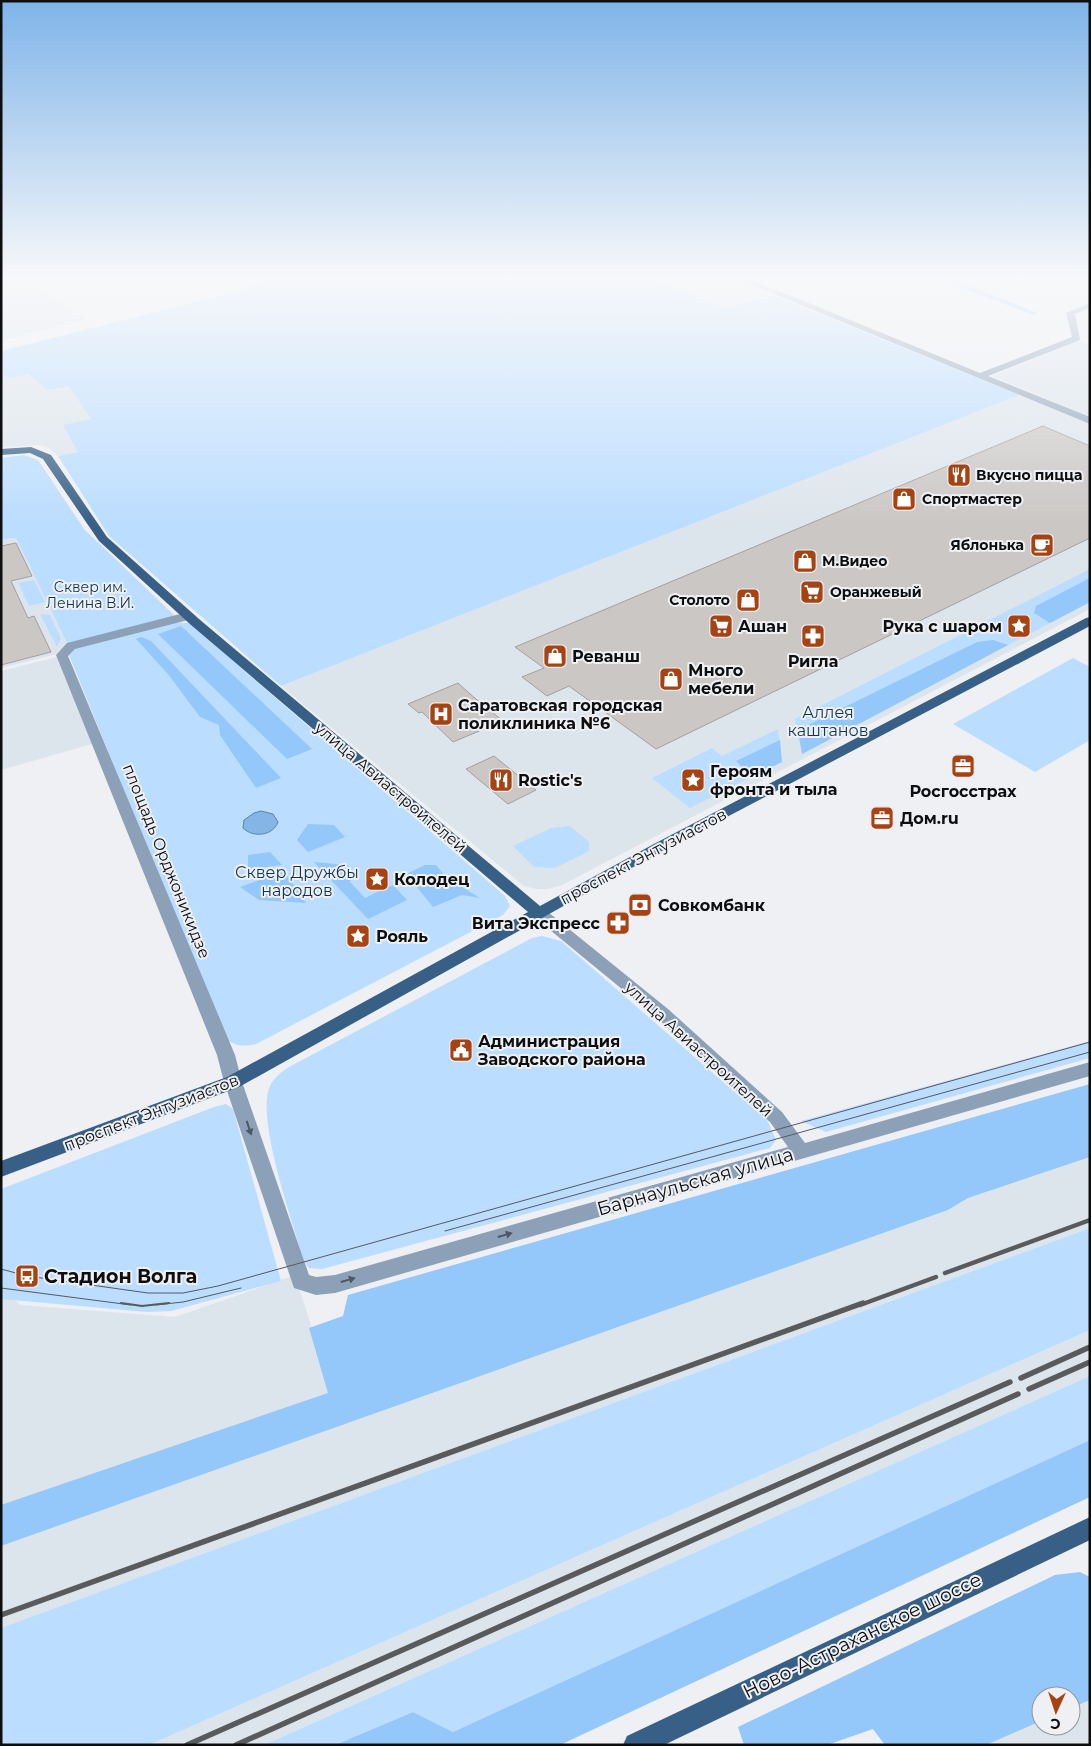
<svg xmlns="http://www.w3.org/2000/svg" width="1091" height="1746" font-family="Montserrat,sans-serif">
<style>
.built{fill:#dde5ec}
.green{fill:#bdf}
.forest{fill:#94c7fa}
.water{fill:#83b5e7;stroke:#6083a6}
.building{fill:#cac7c5;stroke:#a3a09f}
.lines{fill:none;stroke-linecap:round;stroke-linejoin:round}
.minor{fill:#8ca1b7;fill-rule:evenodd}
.major{fill:#386086;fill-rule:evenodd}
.tram-far1{stroke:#595a5c;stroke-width:1}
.tram{stroke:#595a5c;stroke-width:2}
.rail-far1{stroke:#595a5c;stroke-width:4.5}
.rail{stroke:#595a5c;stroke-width:5.5}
.oneway{fill:#4c5863}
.labels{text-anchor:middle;stroke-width:4;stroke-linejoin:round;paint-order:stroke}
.far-poi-label{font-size:14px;font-weight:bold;fill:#0d0e0f;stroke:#eef0f3;text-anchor:start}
.far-park-label{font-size:14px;fill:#0f3455;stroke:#eef0f3}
.poi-label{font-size:16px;font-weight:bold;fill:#0d0e0f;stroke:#eef0f3;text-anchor:start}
.park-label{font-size:16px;fill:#0f3455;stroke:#eef0f3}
.street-label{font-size:16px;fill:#0d0e0f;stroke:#eef0f3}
.near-street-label{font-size:19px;fill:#0d0e0f;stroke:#eef0f3}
.near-poi-label{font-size:19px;font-weight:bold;fill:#0d0e0f;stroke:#eef0f3;text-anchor:start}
</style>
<rect width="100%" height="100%" fill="#eef0f3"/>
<!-- built -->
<g class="built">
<path d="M 23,279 L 87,320 L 1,340 L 1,280 Z"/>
<path d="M 655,279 L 735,279 L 773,295 L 723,309 Z"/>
<path d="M 1078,341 L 1090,346 L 1090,417 L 992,376 Z"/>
<path d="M 1,373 L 9,379 L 28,374 L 47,390 L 69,385 L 91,419 L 78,452 L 58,456 L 49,448 L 40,445 L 1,447 Z"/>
<path d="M 1019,395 L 1090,424 L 1090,609 L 562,885 L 548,889 L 536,889 L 524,886 L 281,686 Z"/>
<path d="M 16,538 L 68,645 L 57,654 L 1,668 L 1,539 Z"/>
<path d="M 57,657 L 92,744 L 1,770 L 1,671 Z"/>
<path d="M 1090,1157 L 1090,1228 L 1,1628 L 1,1546 L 948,1210 L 968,1198 Z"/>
<path d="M 295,1275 L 333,1394 L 1,1519 L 1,1285 L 20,1305 L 175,1317 Z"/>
<path d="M 1090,1330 L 1090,1376 L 264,1745 L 149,1745 Z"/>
<path d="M 1090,1700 L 1090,1745 L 986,1745 L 1041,1721 L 1041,1726 L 1071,1726 L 1071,1708 Z"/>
</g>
<!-- green -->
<g class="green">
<path d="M 268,279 L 655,279 L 723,309 L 773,295 L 1019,395 L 281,686 L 109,536 L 102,525 L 58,456 L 78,452 L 63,425 L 91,419 L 69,386 L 47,390 L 28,374 L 9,379 L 1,373 L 1,351 L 243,290 Z"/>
<path d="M 24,455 L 38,460 L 84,529 L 175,616 L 68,645 L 16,538 L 1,539 L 1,458 Z"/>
<path d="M 1090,569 L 1090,602 L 802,754 L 795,719 Z"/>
<path d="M 34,580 L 45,602 L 29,606 L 18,583 Z"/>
<path d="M 40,614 L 50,615 L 61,639 L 57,647 Z"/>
<path d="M 171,622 L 189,623 L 505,896 L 510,906 L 503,915 L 256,1044 C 243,1047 236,1046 225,1039 L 69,655 L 78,646 Z"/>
<path d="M 1073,658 L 1090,667 L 1090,740 L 1035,772 L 953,724 Z"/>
<path d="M 778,729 L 782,762 L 690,808 L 652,778 L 712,748 L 722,756 Z"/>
<path d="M 570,826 L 589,842 L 589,851 L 555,868 L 534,867 L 513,846 L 551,828 Z"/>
<path d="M 542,936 L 561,941 L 767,1120 L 776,1140 L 770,1148 L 322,1269 L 309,1268 L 304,1261 C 294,1226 255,1117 270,1086 C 274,1078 281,1072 289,1067 L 532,938 Z"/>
<path d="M 1090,1041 L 1090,1058 L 826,1132 L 801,1121 Z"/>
<path d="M 226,1104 L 233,1109 L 281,1281 L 171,1311 L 147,1312 L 1,1299 L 1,1189 L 214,1107 Z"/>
<path d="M 1090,1228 L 1090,1330 L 149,1745 L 1,1745 L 1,1628 Z"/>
<path d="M 1090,1376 L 1090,1440 L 453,1732 L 413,1712 L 335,1745 L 264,1745 Z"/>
</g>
<!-- forest -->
<g class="forest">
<path d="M 937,279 L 973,279 L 963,283 L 1037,313 L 1034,315 Z"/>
<path d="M 1090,578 L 1090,602 L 1050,623 L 1034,613 L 1036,606 Z"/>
<path d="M 181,626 L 312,749 L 287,759 L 158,634 Z"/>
<path d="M 141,637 L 151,641 L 281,778 L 256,788 L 220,735 L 219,725 L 200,717 L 168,674 L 136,639 Z"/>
<path d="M 993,640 L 1008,645 L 802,754 L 798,730 L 977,642 Z"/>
<path d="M 780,740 L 782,762 L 752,777 L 736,761 Z"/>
<path d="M 308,824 L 334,825 L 345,837 L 308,852 L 297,840 Z"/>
<path d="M 270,852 L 282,865 L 248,869 L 248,855 Z"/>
<path d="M 314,862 L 347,865 L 353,872 L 350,882 L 365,898 L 393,885 L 407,900 L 368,919 Z"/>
<path d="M 425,865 L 436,865 L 446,877 L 480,898 L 462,895 L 433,907 L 417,887 L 402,876 Z"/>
<path d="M 284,871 L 306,903 L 259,900 L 240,887 Z"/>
<path d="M 1090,1084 L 1090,1157 L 968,1198 L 948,1210 L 1,1546 L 1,1505 L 328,1393 L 309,1328 L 343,1316 L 348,1295 Z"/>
<path d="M 1090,1440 L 1090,1497 L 560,1745 L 335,1745 L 413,1712 L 453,1732 Z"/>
<path d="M 1080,1572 L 1090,1577 L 1090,1700 L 1071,1708 L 1071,1696 L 1041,1696 L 1041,1721 L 986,1745 L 885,1745 L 873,1729 L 827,1745 L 744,1745 L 738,1727 L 1055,1575 Z"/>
</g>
<!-- water -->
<path class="water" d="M 261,811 L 273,814 L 278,822 C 273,836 253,838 243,828 L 244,820 L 254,813 Z"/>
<!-- building -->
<g class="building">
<path d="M 1043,426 L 1090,446 L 1090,538 L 656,749 L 569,686 L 547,696 L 522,677 L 544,668 L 515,647 Z"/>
<path d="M 16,543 L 32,576 L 11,581 L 28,618 L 34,616 L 51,652 L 1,665 L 1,546 Z"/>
<path d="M 458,683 L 470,694 L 503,721 L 453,742 L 422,712 L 419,713 L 408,704 Z"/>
<path d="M 494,756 L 536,790 L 508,804 L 466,769 Z"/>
</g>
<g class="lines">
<!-- minor -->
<g class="minor">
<path d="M 738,279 L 750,279 L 980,373 L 1072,337 L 1066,313 L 1090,303 L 1090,308 L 1075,314 L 1080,340 L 988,376 L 1090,417 L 1090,424 Z"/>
<path d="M 188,612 L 194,616 L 192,619 L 75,649 L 68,656 L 235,1055 L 242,1082 L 309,1275 L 316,1277 L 335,1275 L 788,1147 L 770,1122 L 656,1017 L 533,916 L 530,912 L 533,908 L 543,908 L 668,1009 L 782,1112 L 805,1143 L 1090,1062 L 1090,1076 L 335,1293 L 316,1295 L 294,1288 L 224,1082 L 217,1055 L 56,655 L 67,643 Z"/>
</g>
<!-- major -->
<g class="major">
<path d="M 31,447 L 51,455 L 107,537 L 199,619 L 540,906 L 652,845 L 1086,618 L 1090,617 L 1090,626 L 662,851 L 239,1087 L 1,1177 L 1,1161 L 227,1077 L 528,912 L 191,625 L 99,541 L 43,459 L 30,453 L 1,455 L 1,449 Z"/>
<path d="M 1090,1517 L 1090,1540 L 664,1745 L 623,1745 L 627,1736 Z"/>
</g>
<!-- tram-far1 -->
<g class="tram-far1">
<path d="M 445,1231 L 1090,1052"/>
<path d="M 1,1269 L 27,1276 L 148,1293 L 183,1293 L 218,1286 L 1090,1042"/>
<path d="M 1,1288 L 131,1305"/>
<path d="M 156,1305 L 183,1302 L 241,1288"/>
</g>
<!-- tram -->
<path class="tram" d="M 121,1303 L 142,1306 L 169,1303"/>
<!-- rail-far1 -->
<g class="rail-far1">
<path d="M 945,1273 L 1090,1220"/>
<path d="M 860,1305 L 936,1277"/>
</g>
<!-- rail -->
<g class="rail">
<path d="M 1021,1378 L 1090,1347"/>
<path d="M 1029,1389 L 1090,1362"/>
<path d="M 1,1615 L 863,1303"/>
<path d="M 187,1745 L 1010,1382"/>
<path d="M 236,1745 L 1018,1394"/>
</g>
</g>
<!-- one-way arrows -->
<defs><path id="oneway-solid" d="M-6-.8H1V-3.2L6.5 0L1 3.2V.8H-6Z" transform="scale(1.25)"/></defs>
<g class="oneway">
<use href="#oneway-solid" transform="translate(249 1128) rotate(72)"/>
<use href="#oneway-solid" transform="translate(505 1235) rotate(-16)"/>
<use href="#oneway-solid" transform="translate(348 1280) rotate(-16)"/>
</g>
<!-- sky -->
<linearGradient id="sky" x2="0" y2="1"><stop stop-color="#7fb4e8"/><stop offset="0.53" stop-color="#f7f8fa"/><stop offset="1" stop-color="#f7f8fa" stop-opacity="0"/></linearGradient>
<rect width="1091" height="524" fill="url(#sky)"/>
<!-- icons -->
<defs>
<g id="restaurant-square" transform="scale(1.25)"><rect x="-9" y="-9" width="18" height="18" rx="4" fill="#a74313" stroke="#eef0f3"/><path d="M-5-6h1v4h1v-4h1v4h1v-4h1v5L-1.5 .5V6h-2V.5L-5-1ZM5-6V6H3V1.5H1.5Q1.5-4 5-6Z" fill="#fff"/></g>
<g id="shop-square" transform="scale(1.25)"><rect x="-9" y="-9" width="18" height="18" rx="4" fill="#a74313" stroke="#eef0f3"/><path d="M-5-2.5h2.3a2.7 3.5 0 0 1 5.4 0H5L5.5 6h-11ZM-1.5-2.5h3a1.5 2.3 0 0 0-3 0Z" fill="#fff"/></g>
<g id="cafe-square" transform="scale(1.25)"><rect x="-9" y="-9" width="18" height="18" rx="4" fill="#a74313" stroke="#eef0f3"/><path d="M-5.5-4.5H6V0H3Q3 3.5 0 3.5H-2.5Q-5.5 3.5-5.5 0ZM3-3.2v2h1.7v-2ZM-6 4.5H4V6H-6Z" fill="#fff"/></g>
<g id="supermarket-square" transform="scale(1.25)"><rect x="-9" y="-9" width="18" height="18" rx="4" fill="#a74313" stroke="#eef0f3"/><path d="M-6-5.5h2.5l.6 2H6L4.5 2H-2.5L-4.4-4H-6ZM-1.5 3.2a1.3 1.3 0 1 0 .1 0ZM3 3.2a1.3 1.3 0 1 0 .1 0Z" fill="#fff"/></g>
<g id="sight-square" transform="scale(1.25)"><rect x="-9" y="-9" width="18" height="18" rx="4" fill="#a74313" stroke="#eef0f3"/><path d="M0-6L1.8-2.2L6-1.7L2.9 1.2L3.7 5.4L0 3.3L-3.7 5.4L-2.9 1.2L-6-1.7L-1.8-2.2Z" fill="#fff"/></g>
<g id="pharmacy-square" transform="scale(1.25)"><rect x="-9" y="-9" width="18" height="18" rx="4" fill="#a74313" stroke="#eef0f3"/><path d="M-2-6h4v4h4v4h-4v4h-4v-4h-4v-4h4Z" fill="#fff"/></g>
<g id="hospital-square" transform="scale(1.25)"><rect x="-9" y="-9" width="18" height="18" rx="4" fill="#a74313" stroke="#eef0f3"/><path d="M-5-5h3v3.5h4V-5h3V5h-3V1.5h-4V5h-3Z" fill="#fff"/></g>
<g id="office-square" transform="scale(1.25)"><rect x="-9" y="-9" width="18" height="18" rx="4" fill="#a74313" stroke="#eef0f3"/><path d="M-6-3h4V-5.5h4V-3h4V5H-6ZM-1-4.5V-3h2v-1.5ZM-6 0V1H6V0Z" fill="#fff"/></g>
<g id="bank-square" transform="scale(1.25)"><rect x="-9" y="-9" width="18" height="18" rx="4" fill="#a74313" stroke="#eef0f3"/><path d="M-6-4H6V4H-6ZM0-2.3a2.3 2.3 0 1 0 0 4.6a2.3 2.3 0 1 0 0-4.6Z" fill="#fff"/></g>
<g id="civic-square" transform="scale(1.25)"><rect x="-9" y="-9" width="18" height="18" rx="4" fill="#a74313" stroke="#eef0f3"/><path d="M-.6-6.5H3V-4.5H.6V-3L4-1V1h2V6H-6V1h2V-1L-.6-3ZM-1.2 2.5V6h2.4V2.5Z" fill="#fff"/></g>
<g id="bus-square" transform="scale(1.25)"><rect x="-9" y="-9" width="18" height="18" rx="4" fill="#a74313" stroke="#eef0f3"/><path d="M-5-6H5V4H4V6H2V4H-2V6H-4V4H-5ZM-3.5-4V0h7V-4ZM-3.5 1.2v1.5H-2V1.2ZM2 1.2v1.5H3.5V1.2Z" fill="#fff"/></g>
</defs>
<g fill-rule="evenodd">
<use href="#restaurant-square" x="959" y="475"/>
<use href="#shop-square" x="904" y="499"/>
<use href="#cafe-square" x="1042" y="545"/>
<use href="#shop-square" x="805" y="561"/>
<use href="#supermarket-square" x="812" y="592"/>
<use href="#shop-square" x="748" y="600"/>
<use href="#supermarket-square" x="721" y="626"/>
<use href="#sight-square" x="1019" y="626"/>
<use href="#pharmacy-square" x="813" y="636"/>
<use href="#shop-square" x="555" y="656"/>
<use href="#shop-square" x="671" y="679"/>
<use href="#hospital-square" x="441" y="714"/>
<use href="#office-square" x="963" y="766"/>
<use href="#restaurant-square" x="501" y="780"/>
<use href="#sight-square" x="693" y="780"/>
<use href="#office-square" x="882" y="818"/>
<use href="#sight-square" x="377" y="879"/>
<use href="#bank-square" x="640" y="905"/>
<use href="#pharmacy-square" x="618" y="923"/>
<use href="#sight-square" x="358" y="936"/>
<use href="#civic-square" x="461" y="1050"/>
<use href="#bus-square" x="27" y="1276"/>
</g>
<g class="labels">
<!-- far-poi labels -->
<g class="far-poi-label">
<text x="976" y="480">Вкусно пицца</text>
<text x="922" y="504">Спортмастер</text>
<text x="1024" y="550" text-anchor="end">Яблонька</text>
<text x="822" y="566">М.Видео</text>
<text x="830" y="597">Оранжевый</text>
<text x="730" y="605" text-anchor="end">Столото</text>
</g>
<!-- far-park labels -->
<g class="far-park-label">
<text x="90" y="592">Сквер им.<tspan x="90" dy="16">Ленина В.И.</tspan></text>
</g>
<!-- poi labels -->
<g class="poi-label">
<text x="738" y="632">Ашан</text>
<text x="1002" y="632" text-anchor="end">Рука с шаром</text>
<text x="572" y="662">Реванш</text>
<text x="813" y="667" text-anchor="middle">Ригла</text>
<text x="688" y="676">Много<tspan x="688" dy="18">мебели</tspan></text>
<text x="458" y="711">Саратовская городская<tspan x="458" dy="18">поликлиника №6</tspan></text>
<text x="710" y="777">Героям<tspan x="710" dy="18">фронта и тыла</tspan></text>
<text x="518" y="786">Rostic's</text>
<text x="963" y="797" text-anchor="middle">Росгосстрах</text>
<text x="900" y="824">Дом.ru</text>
<text x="394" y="885">Колодец</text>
<text x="658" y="911">Совкомбанк</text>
<text x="600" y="929" text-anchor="end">Вита Экспресс</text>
<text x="376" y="942">Рояль</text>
<text x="478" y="1047">Администрация<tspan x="478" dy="18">Заводского района</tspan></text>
</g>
<!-- park labels -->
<g class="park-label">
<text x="828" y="718">Аллея<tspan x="828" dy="18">каштанов</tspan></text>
<text x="297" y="878">Сквер Дружбы<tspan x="297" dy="18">народов</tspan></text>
</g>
<!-- street labels -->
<g class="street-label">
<text transform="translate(391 787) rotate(40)" y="6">улица Авиастроителей</text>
<text transform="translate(643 856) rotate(-28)" y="6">проспект Энтузиастов</text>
<text transform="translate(167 861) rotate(68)" y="6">площадь Орджоникидзе</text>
<text transform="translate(699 1049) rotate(42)" y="6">улица Авиастроителей</text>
<text transform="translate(151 1112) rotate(-21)" y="6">проспект Энтузиастов</text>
</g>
<!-- near-street labels -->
<g class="near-street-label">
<text transform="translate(695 1181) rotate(-16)" y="7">Барнаульская улица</text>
<text transform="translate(862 1635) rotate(-26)" y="7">Ново-Астраханское шоссе</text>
</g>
<!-- near-poi labels -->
<g class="near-poi-label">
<text x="44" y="1283">Стадион Волга</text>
</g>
</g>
<!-- border -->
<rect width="1091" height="1746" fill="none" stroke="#0d0e0f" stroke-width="5"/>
<!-- north arrow -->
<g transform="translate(1056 1711) rotate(183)"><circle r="24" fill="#eef0f3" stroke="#949698"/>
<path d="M0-4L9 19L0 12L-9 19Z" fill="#a74313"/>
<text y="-8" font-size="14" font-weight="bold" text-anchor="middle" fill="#0d0e0f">С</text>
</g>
</svg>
